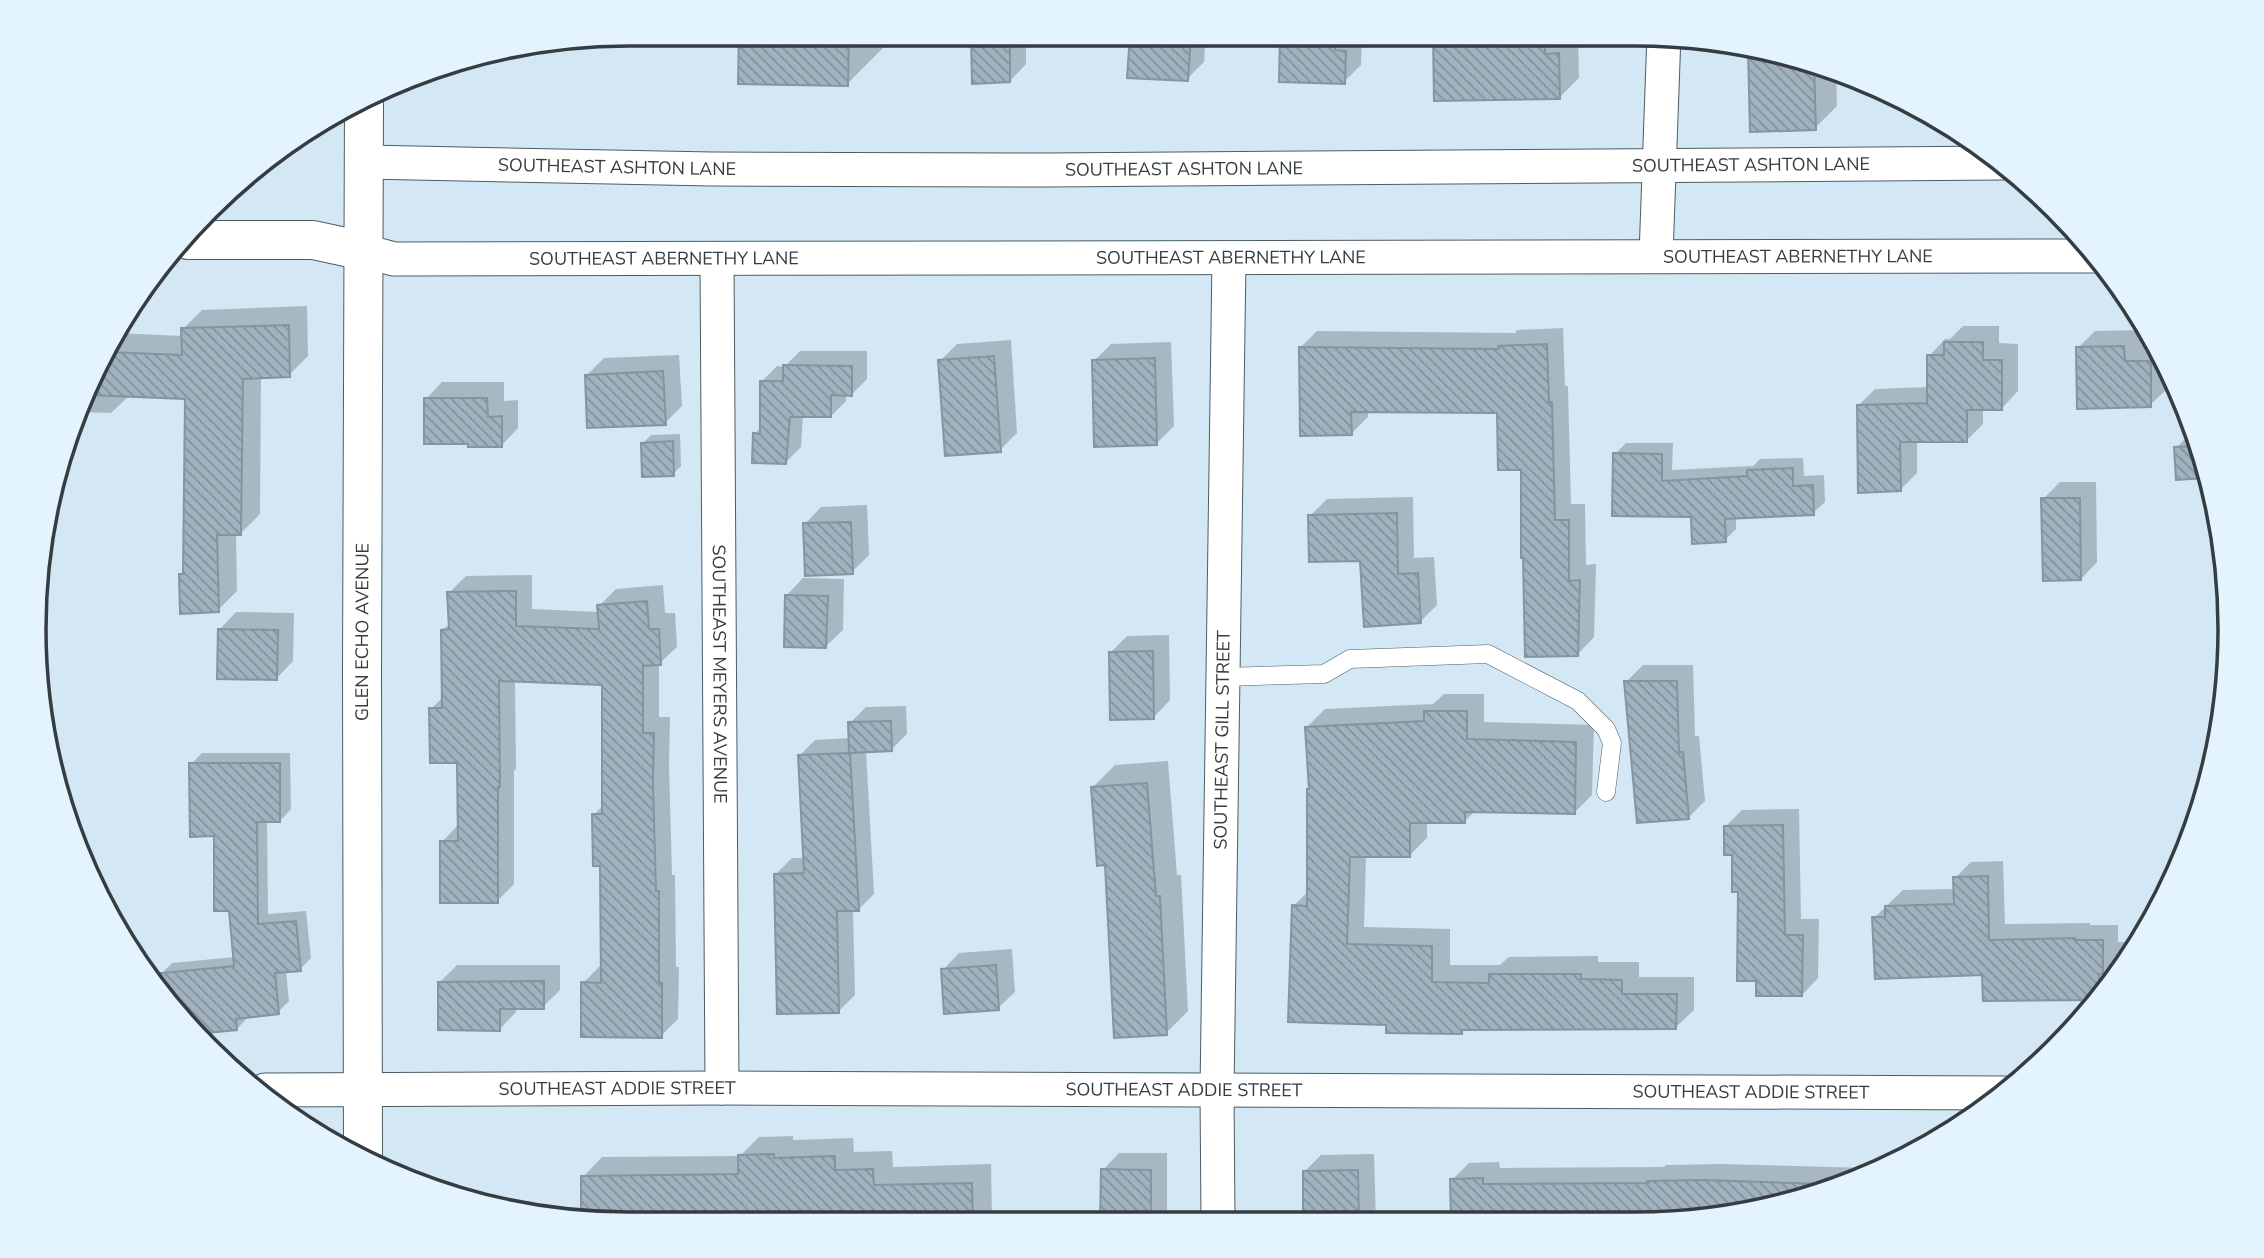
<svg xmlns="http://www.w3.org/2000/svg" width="2264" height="1258" font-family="'Nunito Sans',sans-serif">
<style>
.shadow{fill:#0003}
.building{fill:url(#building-back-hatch);stroke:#8295a0;stroke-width:2}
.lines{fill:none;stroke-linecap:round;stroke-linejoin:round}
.service-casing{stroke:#4c5d68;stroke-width:19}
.minor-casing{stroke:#4c5d68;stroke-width:35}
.tertiary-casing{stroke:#4c5d68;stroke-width:40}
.service{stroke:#fff;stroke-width:18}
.minor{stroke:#fff;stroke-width:33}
.tertiary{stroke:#fff;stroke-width:38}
.labels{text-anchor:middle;stroke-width:7;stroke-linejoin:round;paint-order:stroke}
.street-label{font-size:18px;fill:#353d42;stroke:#e4f4fe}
.rim{fill:none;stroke:#353d42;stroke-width:3.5}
</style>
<defs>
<pattern id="building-back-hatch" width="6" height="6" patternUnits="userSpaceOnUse" patternTransform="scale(1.75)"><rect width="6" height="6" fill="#9fb2be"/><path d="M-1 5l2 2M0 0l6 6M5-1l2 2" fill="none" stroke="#82929c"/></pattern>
</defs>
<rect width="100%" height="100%" fill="#d3e7f4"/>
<!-- shadow -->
<g class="shadow">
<path d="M 741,33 L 891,34 L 891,40 L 847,84 Z"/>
<path d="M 972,34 L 1026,34 L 1026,64 L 1010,81 L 974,82 Z"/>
<path d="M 1132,34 L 1222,34 L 1210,46 L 1205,45 L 1204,62 L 1187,79 L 1129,76 Z"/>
<path d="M 1282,34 L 1362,34 L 1361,65 L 1344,82 Z"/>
<path d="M 1436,34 L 1578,34 L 1579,78 L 1559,98 Z"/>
<path d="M 1749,50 L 1826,65 L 1836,69 L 1837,106 L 1815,128 Z"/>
<path d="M 291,143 L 276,158 L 265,158 L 267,156 Z"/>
<path d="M 307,306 L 308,356 L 289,375 L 261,376 L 260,514 L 241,533 L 236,533 L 237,591 L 218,610 L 181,575 L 185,570 L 187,398 L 130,395 L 111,413 L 82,412 L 118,333 L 183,336 L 183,329 L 202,310 Z"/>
<path d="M 1963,326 L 1999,326 L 1999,343 L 2018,344 L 2018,391 L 2002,408 L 1983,408 L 1983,424 L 1966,441 L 1917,441 L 1917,473 L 1900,490 L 1858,406 L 1875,389 L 1929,387 L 1929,356 L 1945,339 L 1950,339 Z"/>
<path d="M 1563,328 L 1565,386 L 1568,386 L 1571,504 L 1585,504 L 1586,565 L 1596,564 L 1594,637 L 1578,654 L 1523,468 L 1498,411 L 1368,411 L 1368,417 L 1351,434 L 1300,348 L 1317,331 L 1515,333 L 1517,330 Z"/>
<path d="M 2140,330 L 2141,345 L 2156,345 L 2167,362 L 2167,389 L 2150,405 L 2078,348 L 2095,331 Z"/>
<path d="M 1011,340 L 1017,433 L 1000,450 L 940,361 L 957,344 Z"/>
<path d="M 1171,342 L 1174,426 L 1157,443 L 1094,361 L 1111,344 Z"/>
<path d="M 800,351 L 867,351 L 867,379 L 852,394 L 846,394 L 846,401 L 831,416 L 803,415 L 801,447 L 786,462 L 755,434 L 761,427 L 762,381 L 777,366 L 784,367 Z"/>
<path d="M 679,355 L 682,406 L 665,423 L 587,375 L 604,358 Z"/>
<path d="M 442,382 L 504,382 L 504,401 L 518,400 L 518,428 L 502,445 L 426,399 Z"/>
<path d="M 680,434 L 681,466 L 673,474 L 643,443 L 651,435 Z"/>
<path d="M 2197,439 L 2210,473 L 2206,477 L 2176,448 L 2184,440 Z"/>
<path d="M 1626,443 L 1673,443 L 1672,470 L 1753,466 L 1760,459 L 1803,458 L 1804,476 L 1824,475 L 1825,502 L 1813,513 L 1736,516 L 1736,529 L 1725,540 L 1615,454 Z"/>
<path d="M 2060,482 L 2096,482 L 2097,562 L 2081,579 L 2043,499 Z"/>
<path d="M 1413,497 L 1414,558 L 1434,557 L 1437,605 L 1420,622 L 1362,559 L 1310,516 L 1327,499 Z"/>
<path d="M 867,505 L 869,555 L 852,572 L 805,524 L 821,507 Z"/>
<path d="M 532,575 L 532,609 L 599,612 L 599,606 L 616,589 L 663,585 L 665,613 L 675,613 L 677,647 L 659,664 L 659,717 L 670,717 L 669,765 L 672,875 L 675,875 L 676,967 L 679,967 L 678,1019 L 661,1036 L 583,983 L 600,966 L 602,966 L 602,864 L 594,815 L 604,804 L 604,683 L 515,680 L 516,769 L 514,771 L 514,884 L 497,901 L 442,842 L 459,824 L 459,761 L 431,709 L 444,696 L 443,630 L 450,623 L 449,593 L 466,576 Z"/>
<path d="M 803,578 L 844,579 L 843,630 L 826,646 L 787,595 Z"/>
<path d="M 236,612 L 294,613 L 293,661 L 277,678 L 220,629 Z"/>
<path d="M 1169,635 L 1170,700 L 1154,717 L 1110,653 L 1127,636 Z"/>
<path d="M 1643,665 L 1693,665 L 1695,736 L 1699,736 L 1705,801 L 1688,818 L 1626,682 Z"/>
<path d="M 1444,694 L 1484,694 L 1484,722 L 1594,725 L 1592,795 L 1574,813 L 1475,811 L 1464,822 L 1427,821 L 1427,838 L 1409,856 L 1366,856 L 1364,927 L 1450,929 L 1450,965 L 1500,965 L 1509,957 L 1598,956 L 1598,962 L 1639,962 L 1639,977 L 1694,977 L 1694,1010 L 1676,1027 L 1465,1028 L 1462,1032 L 1388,1024 L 1293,906 L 1309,891 L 1310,788 L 1307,727 L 1325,709 L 1433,704 Z"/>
<path d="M 906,706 L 907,734 L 891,750 L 866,750 L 874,894 L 858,910 L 853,910 L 855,995 L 839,1011 L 776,874 L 792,858 L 805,858 L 799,756 L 815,740 L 850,738 L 850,723 L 866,707 Z"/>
<path d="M 202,753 L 290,753 L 291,809 L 280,821 L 267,821 L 268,914 L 306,911 L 311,958 L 300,969 L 286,971 L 289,1001 L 278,1012 L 248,1017 L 237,1029 L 194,1033 L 181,1021 L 162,992 L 161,974 L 172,963 L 235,957 L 230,909 L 215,834 L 191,764 Z"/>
<path d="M 1168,761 L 1177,875 L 1181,875 L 1188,1011 L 1166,1033 L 1107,863 L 1093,787 L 1115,765 Z"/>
<path d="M 1799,809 L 1801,919 L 1819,919 L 1818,978 L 1802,995 L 1757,979 L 1733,853 L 1725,827 L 1742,810 Z"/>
<path d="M 2003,861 L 2005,924 L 2090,923 L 2090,925 L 2118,925 L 2118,942 L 2139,942 L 2096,999 L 1984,974 L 1874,918 L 1903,890 L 1955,889 L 1955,878 L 1971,862 Z"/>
<path d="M 1012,949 L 1015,992 L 998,1008 L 943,970 L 959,953 Z"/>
<path d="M 457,965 L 560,965 L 560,990 L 543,1007 L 516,1007 L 516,1012 L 500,1029 L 440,982 Z"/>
<path d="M 793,1136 L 793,1140 L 853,1138 L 854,1152 L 892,1151 L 893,1167 L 991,1164 L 992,1220 L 990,1222 L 583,1222 L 583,1177 L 602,1157 L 740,1156 L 759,1137 Z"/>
<path d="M 1119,1153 L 1167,1153 L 1167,1222 L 1102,1222 L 1103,1170 Z"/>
<path d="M 1374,1154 L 1376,1221 L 1305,1221 L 1304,1172 L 1321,1155 Z"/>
<path d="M 1499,1162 L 1500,1168 L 1664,1167 L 1666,1165 L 1721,1164 L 1868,1168 L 1873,1164 L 1885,1164 L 1827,1193 L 1712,1220 L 1650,1220 L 1650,1217 L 1610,1216 L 1610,1220 L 1453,1221 L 1452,1180 L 1469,1163 Z"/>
</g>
<!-- building -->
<g class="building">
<path d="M 739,33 L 849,34 L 848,86 L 738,84 Z"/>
<path d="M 971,34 L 1010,34 L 1010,82 L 972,84 Z"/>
<path d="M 1130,34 L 1191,34 L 1188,81 L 1127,78 Z"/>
<path d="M 1280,34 L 1336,34 L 1335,50 L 1346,51 L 1345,84 L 1279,82 Z"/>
<path d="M 1433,34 L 1545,34 L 1545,54 L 1559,53 L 1560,99 L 1434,101 Z"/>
<path d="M 1748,49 L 1814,62 L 1816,130 L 1750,132 Z"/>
<path d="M 289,325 L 290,377 L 243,379 L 241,535 L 217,535 L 219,612 L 180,614 L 179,574 L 183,574 L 185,399 L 90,395 L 109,352 L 182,355 L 181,328 Z"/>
<path d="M 1944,342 L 1983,342 L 1983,360 L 2002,360 L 2002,410 L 1967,410 L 1967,442 L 1900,442 L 1901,491 L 1858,493 L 1857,405 L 1927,403 L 1927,355 L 1944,355 Z"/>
<path d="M 1547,344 L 1549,402 L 1552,402 L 1555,520 L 1569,520 L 1569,581 L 1580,580 L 1578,656 L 1525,657 L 1523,558 L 1521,558 L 1521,470 L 1498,470 L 1497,413 L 1351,412 L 1352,435 L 1300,436 L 1299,347 L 1499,349 L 1498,346 Z"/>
<path d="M 2124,346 L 2125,361 L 2151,361 L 2151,407 L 2077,409 L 2076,347 Z"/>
<path d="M 994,356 L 1001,452 L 945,456 L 938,360 Z"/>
<path d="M 1155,358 L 1157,445 L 1094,447 L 1092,360 Z"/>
<path d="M 783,365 L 852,366 L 852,396 L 831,395 L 831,417 L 790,417 L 786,464 L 752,463 L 753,433 L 760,434 L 760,381 L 783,381 Z"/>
<path d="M 663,371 L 666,425 L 587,428 L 585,375 Z"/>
<path d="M 424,398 L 487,398 L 488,417 L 502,416 L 502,447 L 468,447 L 468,444 L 424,444 Z"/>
<path d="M 673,441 L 674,476 L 642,477 L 641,443 Z"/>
<path d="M 2200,446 L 2206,462 L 2206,478 L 2176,480 L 2174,447 Z"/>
<path d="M 1613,453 L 1662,454 L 1662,481 L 1747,476 L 1747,470 L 1793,468 L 1793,486 L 1813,485 L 1814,515 L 1725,519 L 1726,542 L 1692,544 L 1691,517 L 1612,516 Z"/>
<path d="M 2041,498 L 2080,498 L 2081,580 L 2043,581 Z"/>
<path d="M 1397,513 L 1398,574 L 1418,573 L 1421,623 L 1364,627 L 1360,561 L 1309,562 L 1308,515 Z"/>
<path d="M 851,522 L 853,574 L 805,576 L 803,523 Z"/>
<path d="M 516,591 L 516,626 L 599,629 L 597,605 L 647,601 L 649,629 L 659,629 L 661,665 L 643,666 L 643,733 L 654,733 L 653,783 L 656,891 L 659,891 L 659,983 L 662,983 L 662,1038 L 581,1037 L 581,982 L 601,983 L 600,866 L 593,866 L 592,814 L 602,814 L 602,685 L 499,681 L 500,787 L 498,787 L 498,903 L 440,903 L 440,841 L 458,841 L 457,763 L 430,763 L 429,708 L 442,708 L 441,630 L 449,629 L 447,592 Z"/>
<path d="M 785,595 L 828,596 L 826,648 L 784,647 Z"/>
<path d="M 218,629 L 278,630 L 277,680 L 217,679 Z"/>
<path d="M 1153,651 L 1154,719 L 1110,720 L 1109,652 Z"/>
<path d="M 1624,681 L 1677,681 L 1679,752 L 1683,752 L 1689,819 L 1637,823 Z"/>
<path d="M 1424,711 L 1467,711 L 1467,739 L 1576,742 L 1575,814 L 1465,812 L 1465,823 L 1410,823 L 1410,857 L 1350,857 L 1347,944 L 1432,946 L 1432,982 L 1489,983 L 1489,974 L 1581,974 L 1581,979 L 1622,980 L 1622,994 L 1677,994 L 1676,1029 L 1462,1030 L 1462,1034 L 1386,1033 L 1386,1025 L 1288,1022 L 1292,905 L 1307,906 L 1307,789 L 1309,789 L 1305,727 L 1424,721 Z"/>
<path d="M 891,721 L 892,751 L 850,753 L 859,911 L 837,911 L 839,1013 L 777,1014 L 774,874 L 804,873 L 798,755 L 849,753 L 848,722 Z"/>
<path d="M 189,763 L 280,763 L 280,822 L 257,822 L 258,924 L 296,921 L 301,971 L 275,973 L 279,1014 L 236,1019 L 237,1030 L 196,1034 L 181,1021 L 151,974 L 234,966 L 229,911 L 214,911 L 214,836 L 190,837 Z"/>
<path d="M 1147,783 L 1156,896 L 1160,896 L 1167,1035 L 1114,1038 L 1105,865 L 1097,866 L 1091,787 Z"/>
<path d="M 1783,825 L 1785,935 L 1803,935 L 1802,996 L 1756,996 L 1756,981 L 1737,981 L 1738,892 L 1732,892 L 1732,855 L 1724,855 L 1724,826 Z"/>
<path d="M 1988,876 L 1989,940 L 2075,938 L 2075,940 L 2103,940 L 2103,974 L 2099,974 L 2099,995 L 2095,1000 L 1983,1001 L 1982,975 L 1875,979 L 1872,917 L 1885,917 L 1885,906 L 1954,904 L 1953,877 Z"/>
<path d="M 996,965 L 999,1010 L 944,1014 L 941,969 Z"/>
<path d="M 544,981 L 544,1009 L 500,1009 L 500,1031 L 438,1030 L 438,982 Z"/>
<path d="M 774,1154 L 774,1158 L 835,1156 L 835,1170 L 873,1169 L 874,1185 L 972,1183 L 973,1222 L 590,1223 L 581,1222 L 581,1176 L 738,1174 L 738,1155 Z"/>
<path d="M 1101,1169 L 1151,1170 L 1151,1222 L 1100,1222 Z"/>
<path d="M 1358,1170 L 1359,1221 L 1303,1221 L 1303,1171 Z"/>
<path d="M 1483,1178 L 1483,1184 L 1648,1183 L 1647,1181 L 1703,1180 L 1822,1184 L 1823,1194 L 1712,1220 L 1594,1217 L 1594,1220 L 1451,1221 L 1450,1179 Z"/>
</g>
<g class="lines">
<!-- service casing -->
<g class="service-casing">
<path id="service" d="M 1223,677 L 1324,674 L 1350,659 L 1488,654 L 1578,701 L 1606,729 L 1612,743 L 1606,792"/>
</g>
<!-- minor casing -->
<g class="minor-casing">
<g id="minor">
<path id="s1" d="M 365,162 L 712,169 L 1048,170 L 2003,163"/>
<path id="s2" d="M 364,251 L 394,259 L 2098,256"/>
<path d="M 1656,256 L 1664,34"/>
<path id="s3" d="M 717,259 L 722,1088"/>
<path id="s4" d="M 265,1090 L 722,1088 L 2004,1093"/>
<path id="s5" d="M 1218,1221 L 1217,1091 L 1229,259"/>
</g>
</g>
<!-- tertiary casing -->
<g class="tertiary-casing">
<g id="tertiary">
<path d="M 188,240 L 313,240 L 364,251"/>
<path id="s6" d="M 363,1159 L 362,672 L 364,104"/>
</g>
</g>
<!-- service -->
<use href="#service" class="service"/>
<!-- minor -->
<use href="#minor" class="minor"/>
<!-- tertiary -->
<use href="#tertiary" class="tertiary"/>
</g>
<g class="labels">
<!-- street labels -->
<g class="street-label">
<text dy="6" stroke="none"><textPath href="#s1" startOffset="1386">SOUTHEAST ASHTON LANE</textPath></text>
<text dy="6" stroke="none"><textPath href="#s1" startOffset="252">SOUTHEAST ASHTON LANE</textPath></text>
<text dy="6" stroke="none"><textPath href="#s1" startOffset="819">SOUTHEAST ASHTON LANE</textPath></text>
<text dy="6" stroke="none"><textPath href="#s2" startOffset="1435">SOUTHEAST ABERNETHY LANE</textPath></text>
<text dy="6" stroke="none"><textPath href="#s2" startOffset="868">SOUTHEAST ABERNETHY LANE</textPath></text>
<text dy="6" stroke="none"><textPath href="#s2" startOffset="301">SOUTHEAST ABERNETHY LANE</textPath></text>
<text dy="6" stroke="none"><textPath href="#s6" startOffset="527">GLEN ECHO AVENUE</textPath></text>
<text dy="6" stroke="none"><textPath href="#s3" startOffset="415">SOUTHEAST MEYERS AVENUE</textPath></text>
<text dy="6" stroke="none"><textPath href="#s5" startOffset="481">SOUTHEAST GILL STREET</textPath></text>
<text dy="6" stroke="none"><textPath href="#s4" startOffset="352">SOUTHEAST ADDIE STREET</textPath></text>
<text dy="6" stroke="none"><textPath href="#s4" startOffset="919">SOUTHEAST ADDIE STREET</textPath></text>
<text dy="6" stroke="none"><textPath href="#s4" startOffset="1486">SOUTHEAST ADDIE STREET</textPath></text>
</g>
</g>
<!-- crop -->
<path d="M0 0H2264V1258H0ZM629 46H1635A583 583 0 0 1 2218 629V629A583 583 0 0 1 1635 1212H629A583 583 0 0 1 46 629V629A583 583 0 0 1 629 46Z" fill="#e4f4fe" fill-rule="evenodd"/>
<path class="rim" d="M629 46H1635A583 583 0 0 1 2218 629V629A583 583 0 0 1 1635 1212H629A583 583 0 0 1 46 629V629A583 583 0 0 1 629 46Z"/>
</svg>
